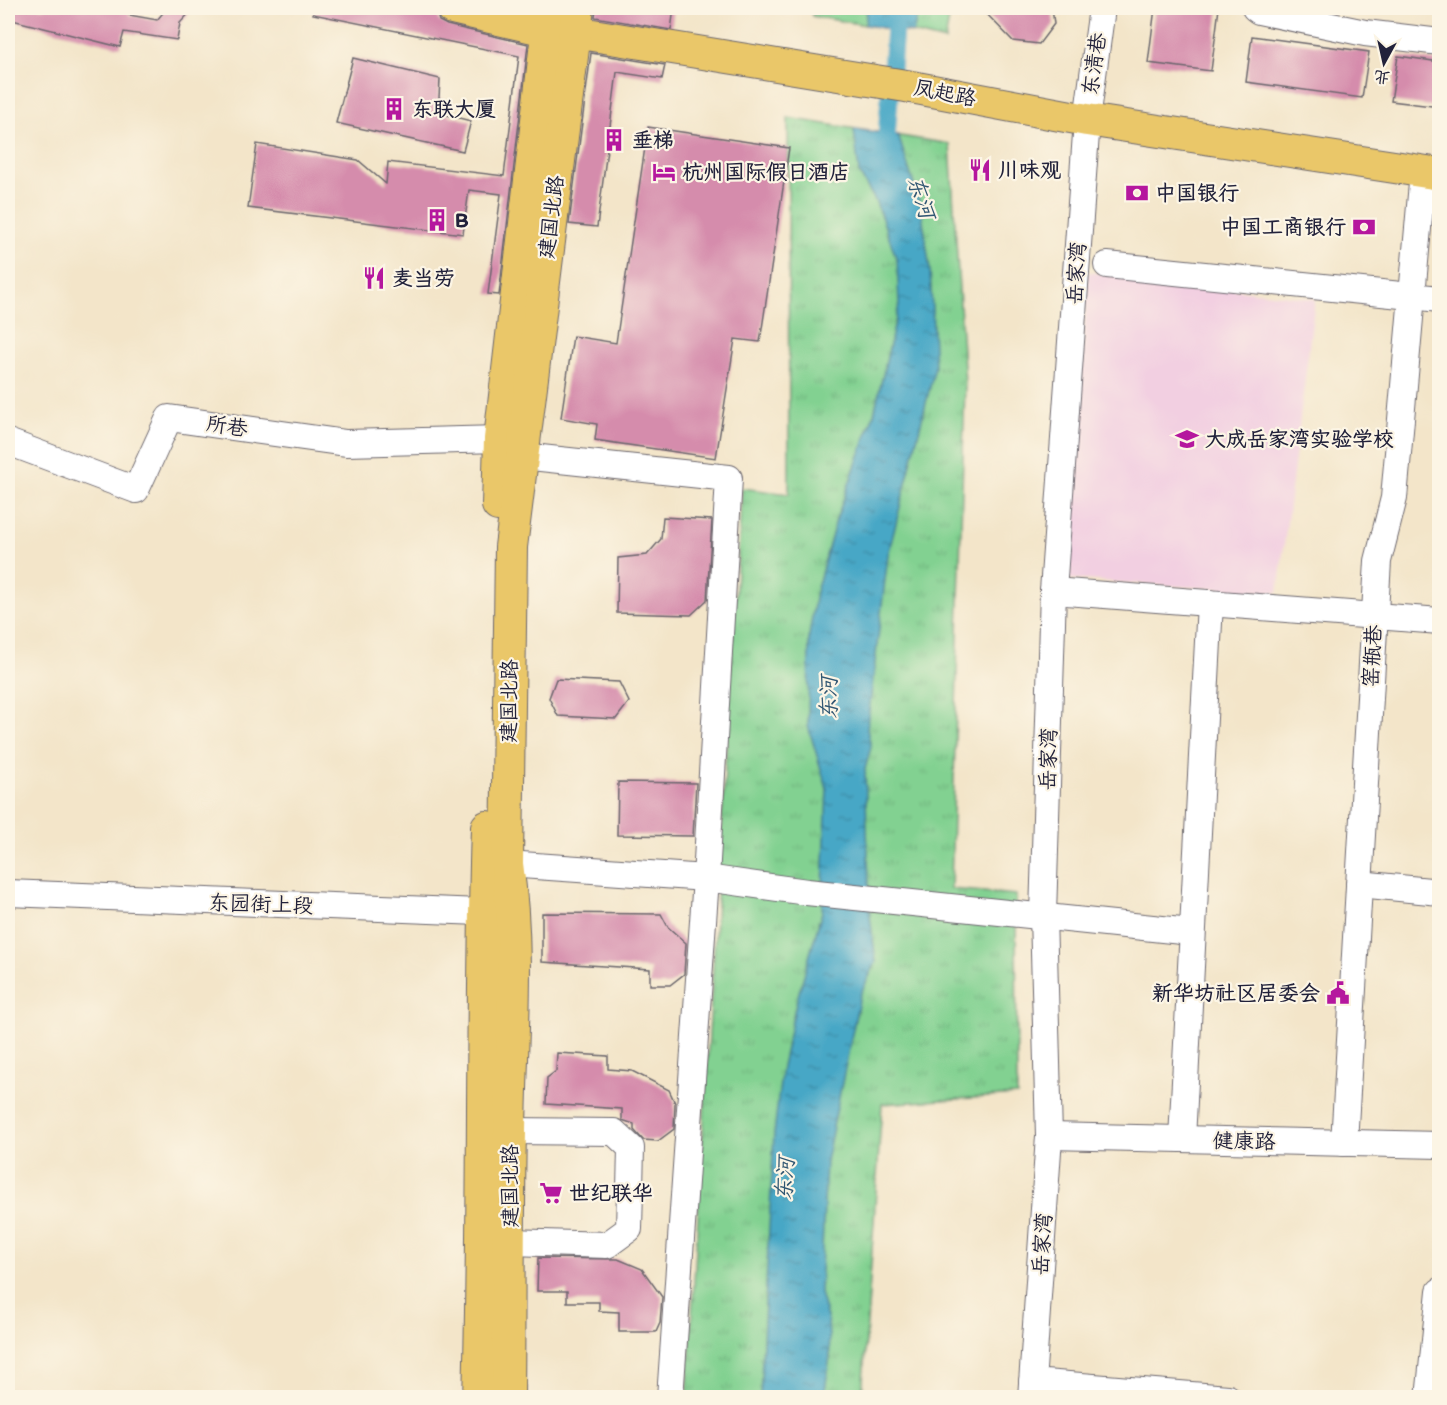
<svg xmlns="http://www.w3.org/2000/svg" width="1447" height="1405" font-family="Itim,'LXGW WenKai TC',sans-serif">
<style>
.built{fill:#f2cfe1}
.grass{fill:url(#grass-tufts);stroke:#527a66;stroke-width:1.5}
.water{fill:url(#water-ripples);stroke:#346480;stroke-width:1.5}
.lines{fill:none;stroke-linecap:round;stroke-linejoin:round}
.canal{stroke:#47a7c6;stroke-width:18}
.building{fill:#d58cac}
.minor-casing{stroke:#6b666d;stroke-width:28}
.major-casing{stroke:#6b666d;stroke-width:34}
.minor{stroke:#fff;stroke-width:26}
.major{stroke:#eac769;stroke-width:32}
.labels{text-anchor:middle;stroke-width:4.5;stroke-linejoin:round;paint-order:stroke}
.street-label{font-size:21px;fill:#22223b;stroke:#fcf5e5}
.poi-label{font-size:21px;font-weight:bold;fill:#22223b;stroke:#fcf5e5;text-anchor:start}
.water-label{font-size:22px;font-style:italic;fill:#315773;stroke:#fcf5e5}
</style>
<defs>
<pattern id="grass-tufts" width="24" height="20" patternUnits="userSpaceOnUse" patternTransform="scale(1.5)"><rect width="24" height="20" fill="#82d191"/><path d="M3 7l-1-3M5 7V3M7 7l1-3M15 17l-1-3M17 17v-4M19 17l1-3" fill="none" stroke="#70b37e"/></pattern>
<pattern id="water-ripples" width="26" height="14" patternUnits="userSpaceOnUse" patternTransform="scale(1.5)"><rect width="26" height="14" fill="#47a7c6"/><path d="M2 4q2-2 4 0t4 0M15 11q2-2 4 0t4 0" fill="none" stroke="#3b88a2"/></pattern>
</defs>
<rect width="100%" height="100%" fill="#fcf5e5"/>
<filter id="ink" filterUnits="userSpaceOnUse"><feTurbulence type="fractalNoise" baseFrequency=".0167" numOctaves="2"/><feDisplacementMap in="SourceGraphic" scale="12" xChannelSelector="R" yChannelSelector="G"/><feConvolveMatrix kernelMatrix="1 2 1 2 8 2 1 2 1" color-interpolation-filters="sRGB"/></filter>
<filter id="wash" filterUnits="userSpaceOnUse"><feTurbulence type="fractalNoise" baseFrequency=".008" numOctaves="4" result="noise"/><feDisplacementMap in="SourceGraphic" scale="24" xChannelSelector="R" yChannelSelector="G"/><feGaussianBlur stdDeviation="1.35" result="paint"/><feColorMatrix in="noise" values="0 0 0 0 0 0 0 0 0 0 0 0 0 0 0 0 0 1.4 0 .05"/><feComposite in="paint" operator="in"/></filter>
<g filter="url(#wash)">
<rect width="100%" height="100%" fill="#f3e5c9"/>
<!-- built -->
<path class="built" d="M 1088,272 L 1315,299 L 1278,593 L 1069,579 Z"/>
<!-- grass -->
<g class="grass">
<path d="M 812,8 L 951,8 L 945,41 L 913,33 L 812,16 Z"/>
<path d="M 788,118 L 950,144 L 965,384 L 951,889 L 1016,895 L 1017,1095 L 882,1104 L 862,1397 L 687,1398 L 742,488 L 789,494 Z"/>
</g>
<!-- water -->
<g class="water">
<path d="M 867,8 L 919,8 L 913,33 L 865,25 Z"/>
<path d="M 854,129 L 898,135 L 921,207 L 930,270 L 935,367 L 888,555 L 867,729 L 871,747 L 865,769 L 870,916 L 876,962 L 860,995 L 826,1161 L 820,1293 L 828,1321 L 830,1356 L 824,1397 L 760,1398 L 774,1134 L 782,1066 L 796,1003 L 822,912 L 827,789 L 808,726 L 809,636 L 816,592 L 836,520 L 874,414 L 899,305 L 897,260 L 876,202 L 859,173 Z"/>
</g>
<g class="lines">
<!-- canal -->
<path class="canal" d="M 885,158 L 896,8"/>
</g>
<g id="blocks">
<!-- building -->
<g class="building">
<path d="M 8,8 L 131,8 L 129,15 L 157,20 L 167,8 L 194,8 L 180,23 L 177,40 L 124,32 L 120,47 L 8,19 Z"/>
<path d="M 314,8 L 435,8 L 439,21 L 447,25 L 528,44 L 499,295 L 488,294 L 501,194 L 469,190 L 463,234 L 248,208 L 257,144 L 358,160 L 386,184 L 388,162 L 504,176 L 519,56 L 313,14 Z"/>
<path d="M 596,8 L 674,8 L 671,30 L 595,17 Z"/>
<path d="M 981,8 L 1052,8 L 1054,24 L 1039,44 L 1013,41 Z"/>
<path d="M 1155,8 L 1219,8 L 1211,71 L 1148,63 Z"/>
<path d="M 1252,36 L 1369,52 L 1362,98 L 1246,82 Z"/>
<path d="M 591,53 L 665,65 L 662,79 L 617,72 L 597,227 L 569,224 Z"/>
<path d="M 1398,56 L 1440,62 L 1440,107 L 1391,101 Z"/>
<path d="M 353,58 L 440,79 L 439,98 L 449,103 L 447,115 L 471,121 L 463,151 L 336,123 Z"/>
<path d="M 648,127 L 789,148 L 760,342 L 735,339 L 716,458 L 595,440 L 597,424 L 561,418 L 573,336 L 616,343 Z"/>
<path d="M 663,517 L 712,520 L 707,600 L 691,615 L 617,613 L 618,558 L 647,555 L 661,539 Z"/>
<path d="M 556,679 L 619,682 L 629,702 L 616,719 L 558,716 L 549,698 Z"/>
<path d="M 618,782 L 696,783 L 693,836 L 617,835 Z"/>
<path d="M 542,913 L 661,914 L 668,927 L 686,943 L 684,974 L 670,985 L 650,985 L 650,969 L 542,962 Z"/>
<path d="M 557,1053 L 608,1056 L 608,1069 L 632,1071 L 669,1090 L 675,1103 L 674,1129 L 658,1141 L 643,1140 L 634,1130 L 634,1124 L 622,1120 L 622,1109 L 546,1104 L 547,1078 L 556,1071 Z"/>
<path d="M 538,1258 L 618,1259 L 642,1269 L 662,1297 L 660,1323 L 656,1332 L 619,1332 L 619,1312 L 599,1311 L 599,1302 L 567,1302 L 567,1291 L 537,1291 Z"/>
</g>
</g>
</g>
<g filter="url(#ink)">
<use href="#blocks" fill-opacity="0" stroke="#6b666d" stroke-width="1.5"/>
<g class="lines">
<!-- minor casing -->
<g class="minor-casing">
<g id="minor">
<path d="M 1255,8 L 1259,11 L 1365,33 L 1440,42"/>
<path d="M 1107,265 L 1440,299"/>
<path d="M 8,442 L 136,490 L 169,418 L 346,443 L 500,439"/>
<path d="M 522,456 L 729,478 L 706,878 L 670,1398"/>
<path d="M 1053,591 L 1440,621"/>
<path d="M 507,864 L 706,878 L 807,892 L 1191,932"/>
<path d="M 1359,884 L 1440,892"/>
<path d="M 8,893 L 505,913"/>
<path d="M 510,1131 L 614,1132 L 631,1148 L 629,1229 L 607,1245 L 510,1242"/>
<path d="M 1049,1136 L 1440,1145"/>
<path d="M 1182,1139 L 1210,603"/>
<path d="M 1344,1143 L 1378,561 L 1394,498 L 1423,172"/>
<path d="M 1032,1382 L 1228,1398"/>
<path d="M 1031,1398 L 1049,1136 L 1043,915 L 1053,591 L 1087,120 L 1102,8"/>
<path d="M 1429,1398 L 1440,1291"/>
</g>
</g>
<!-- major casing -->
<g class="major-casing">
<g id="major">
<path d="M 452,8 L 546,30 L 574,32 L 906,86 L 1087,120 L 1440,174"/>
<path d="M 498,505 L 500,439 L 550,8"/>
<path d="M 479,1398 C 485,1207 481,1017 487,827"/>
<path d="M 508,1398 C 509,1309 508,1221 510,1133 C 511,1042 520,954 507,864 L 511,547 L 578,8"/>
</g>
</g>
<!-- minor -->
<use href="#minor" class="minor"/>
<!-- major -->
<use href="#major" class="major"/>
</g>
</g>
<!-- icons -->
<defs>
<g id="building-bare" transform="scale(1.8)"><path d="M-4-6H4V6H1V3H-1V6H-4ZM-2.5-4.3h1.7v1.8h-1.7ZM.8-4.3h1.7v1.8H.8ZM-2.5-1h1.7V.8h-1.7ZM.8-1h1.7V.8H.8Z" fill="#b5179e" stroke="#fcf5e5" stroke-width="2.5" paint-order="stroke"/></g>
<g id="restaurant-bare" transform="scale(1.8)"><path d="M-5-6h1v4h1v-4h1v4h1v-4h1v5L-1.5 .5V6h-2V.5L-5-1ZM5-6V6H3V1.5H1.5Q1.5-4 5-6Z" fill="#b5179e" stroke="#fcf5e5" stroke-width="2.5" paint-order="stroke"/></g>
<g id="hotel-bare" transform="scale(1.8)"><path d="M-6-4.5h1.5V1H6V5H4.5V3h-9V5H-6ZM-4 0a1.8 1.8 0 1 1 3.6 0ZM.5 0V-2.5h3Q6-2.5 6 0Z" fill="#b5179e" stroke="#fcf5e5" stroke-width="2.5" paint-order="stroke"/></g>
<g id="bank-bare" transform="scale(1.8)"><path d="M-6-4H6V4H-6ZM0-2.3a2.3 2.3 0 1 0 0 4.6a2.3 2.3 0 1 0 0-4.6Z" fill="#b5179e" stroke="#fcf5e5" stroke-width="2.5" paint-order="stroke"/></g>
<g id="school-bare" transform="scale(1.8)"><path d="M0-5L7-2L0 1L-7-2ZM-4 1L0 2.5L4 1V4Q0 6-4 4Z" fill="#b5179e" stroke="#fcf5e5" stroke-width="2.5" paint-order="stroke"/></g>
<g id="civic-bare" transform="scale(1.8)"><path d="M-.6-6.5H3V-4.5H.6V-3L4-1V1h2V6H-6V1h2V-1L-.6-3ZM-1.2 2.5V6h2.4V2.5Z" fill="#b5179e" stroke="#fcf5e5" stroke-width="2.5" paint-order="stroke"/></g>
<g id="supermarket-bare" transform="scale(1.8)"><path d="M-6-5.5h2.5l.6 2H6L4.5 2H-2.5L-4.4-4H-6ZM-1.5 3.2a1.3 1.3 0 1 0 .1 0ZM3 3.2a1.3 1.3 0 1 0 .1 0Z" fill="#b5179e" stroke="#fcf5e5" stroke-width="2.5" paint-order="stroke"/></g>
</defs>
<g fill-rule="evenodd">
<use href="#building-bare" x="394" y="109"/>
<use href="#building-bare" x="614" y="140"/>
<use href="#restaurant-bare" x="980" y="170"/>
<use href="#hotel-bare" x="664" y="172"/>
<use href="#bank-bare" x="1137" y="193"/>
<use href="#building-bare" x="437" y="220"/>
<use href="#bank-bare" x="1364" y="227"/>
<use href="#restaurant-bare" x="374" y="278"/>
<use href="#school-bare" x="1187" y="439"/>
<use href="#civic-bare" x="1338" y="993"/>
<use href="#supermarket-bare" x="551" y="1193"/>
</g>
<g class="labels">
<!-- street labels -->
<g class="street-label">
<text transform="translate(1094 64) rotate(-82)" y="7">东清巷</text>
<text transform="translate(945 93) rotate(11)" y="7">凤起路</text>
<text transform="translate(551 217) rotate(-83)" y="7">建国北路</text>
<text transform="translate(1076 273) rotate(-86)" y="7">岳家湾</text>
<text transform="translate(227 426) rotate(8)" y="7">所巷</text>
<text transform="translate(1372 656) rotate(-87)" y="7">窑瓶巷</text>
<text transform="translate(509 701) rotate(-89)" y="7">建国北路</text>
<text transform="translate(1048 759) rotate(-88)" y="7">岳家湾</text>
<text transform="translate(261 904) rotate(2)" y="7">东园街上段</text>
<text transform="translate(1244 1141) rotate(1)" y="7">健康路</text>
<text transform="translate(510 1186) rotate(-90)" y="7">建国北路</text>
<text transform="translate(1042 1244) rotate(-86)" y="7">岳家湾</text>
</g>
<!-- poi labels -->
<g class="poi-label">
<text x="412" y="116">东联大厦</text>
<text x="632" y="147">垂梯</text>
<text x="998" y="177">川味观</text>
<text x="682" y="179">杭州国际假日酒店</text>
<text x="1155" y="200">中国银行</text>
<text x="455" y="227">B</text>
<text x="1346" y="234" text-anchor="end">中国工商银行</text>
<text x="392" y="285">麦当劳</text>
<text x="1205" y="446">大成岳家湾实验学校</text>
<text x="1320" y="1000" text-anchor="end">新华坊社区居委会</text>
<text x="569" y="1200">世纪联华</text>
</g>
<!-- water labels -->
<g class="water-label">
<text transform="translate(922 197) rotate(72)" y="8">东河</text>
<text transform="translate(828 698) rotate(-90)" y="8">东河</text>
<text transform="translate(784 1179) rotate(-86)" y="8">东河</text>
</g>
</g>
<!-- margin -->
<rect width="1447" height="1405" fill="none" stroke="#fcf5e5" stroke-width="30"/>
<!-- north arrow -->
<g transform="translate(1384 63) rotate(188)" stroke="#fcf5e5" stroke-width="4.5" paint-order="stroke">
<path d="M0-4.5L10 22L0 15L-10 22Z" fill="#22223b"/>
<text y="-9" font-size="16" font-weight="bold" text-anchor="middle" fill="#22223b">北</text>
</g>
</svg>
